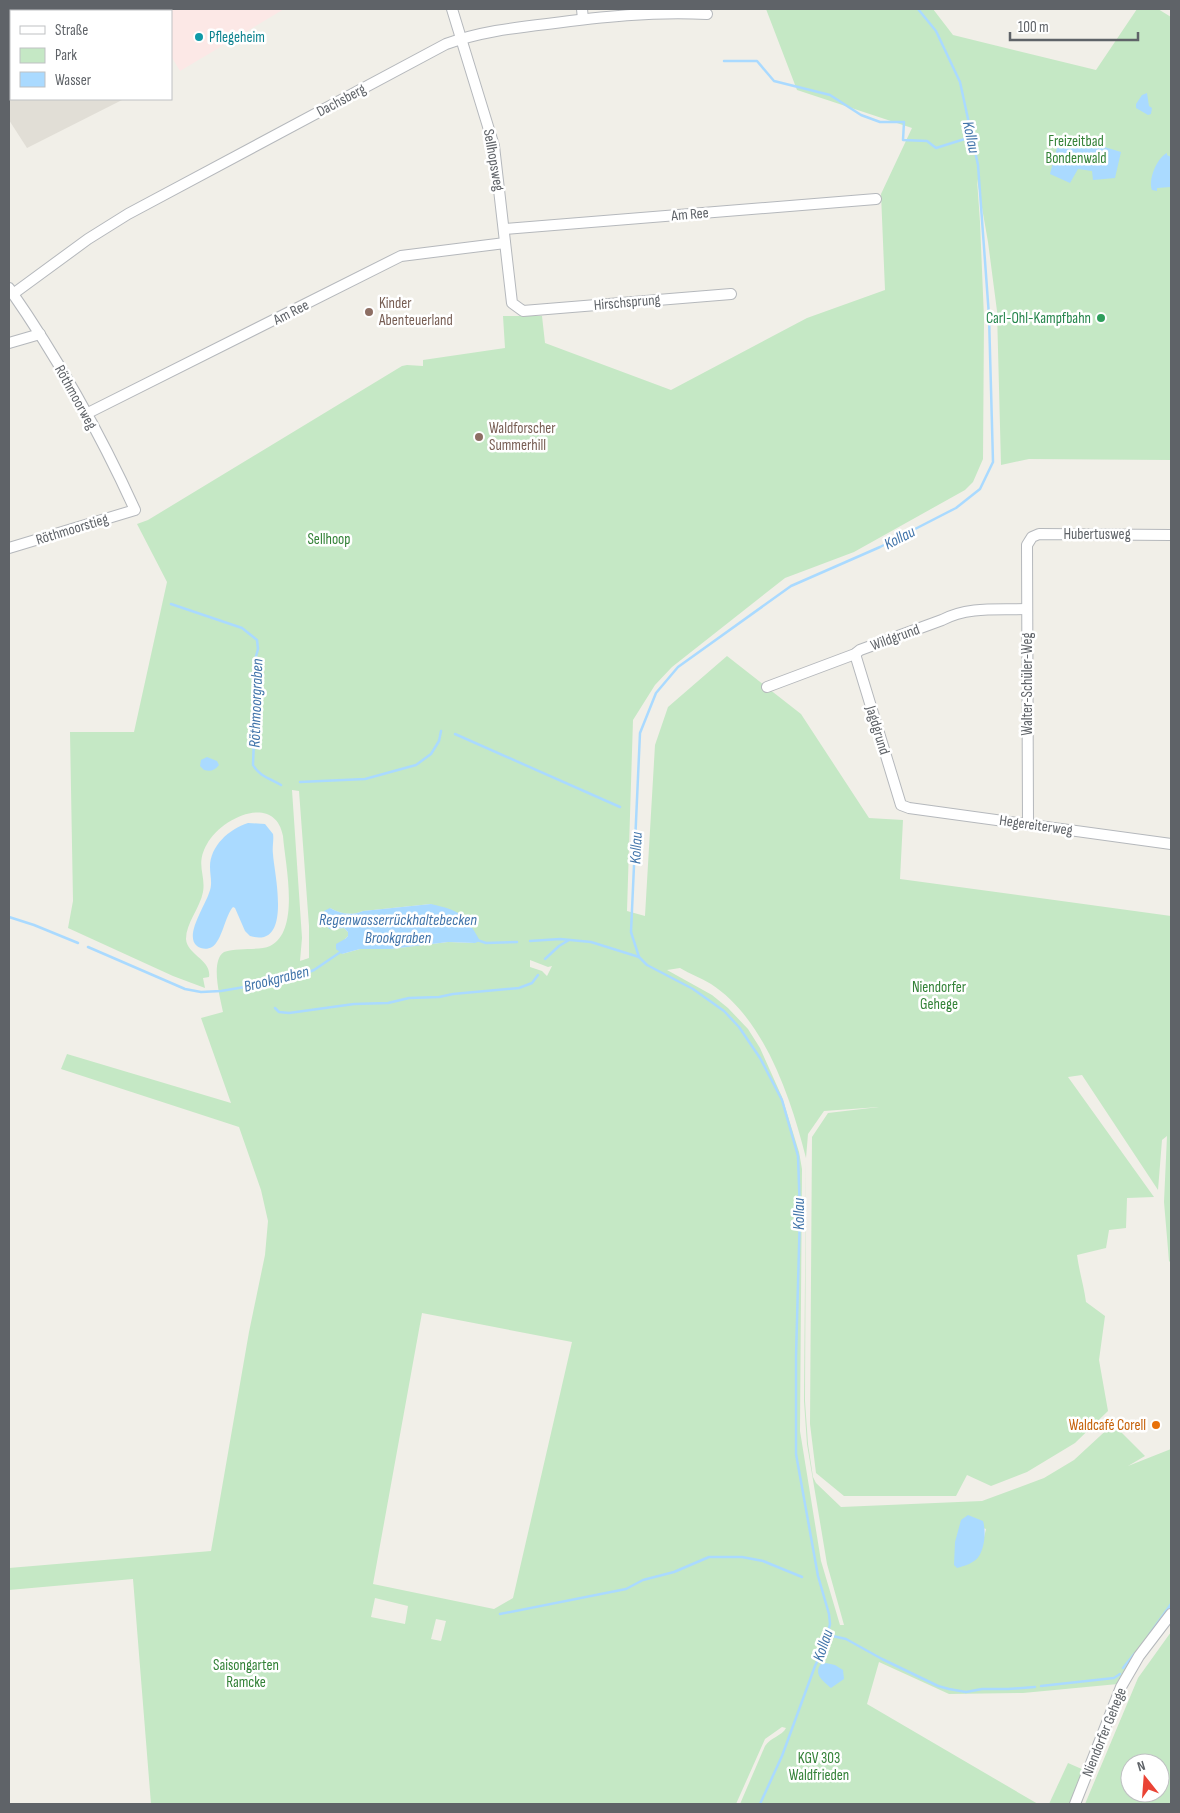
<svg xmlns="http://www.w3.org/2000/svg" width="1180" height="1813" font-family="'Sofia Sans Condensed',sans-serif">
<style>
.education{fill:#e1ded6}
.medical{fill:#fce8e6}
.green{fill:#c5e8c5;fill-rule:evenodd}
.water{fill:#aadaff}
.lines{fill:none;stroke-linecap:round;stroke-linejoin:round}
.stream{stroke:#aadaff;stroke-width:2.5}
.minor-casing{stroke:#b5b8bc;stroke-width:12}
.minor{stroke:#fff;stroke-width:10}
.culture-dot{fill:#0f9aa8;stroke:#fff;stroke-width:2}
.education-dot{fill:#8d6e63;stroke:#fff;stroke-width:2}
.leisure-dot{fill:#2e9e5b;stroke:#fff;stroke-width:2}
.food-dot{fill:#e8710a;stroke:#fff;stroke-width:2}
.labels{text-anchor:middle;stroke-width:5;stroke-linejoin:round;paint-order:stroke}
.culture-label{font-size:15px;fill:#0d838f;stroke:#fff;text-anchor:start}
.street-label{font-size:15px;fill:#5f6368;stroke:#fff}
.park-label{font-size:15px;fill:#348238;stroke:#fff}
.education-label{font-size:15px;fill:#785e54;stroke:#fff;text-anchor:start}
.leisure-label{font-size:15px;fill:#27864d;stroke:#fff;text-anchor:end}
.food-label{font-size:15px;fill:#c56008;stroke:#fff;text-anchor:end}
.water-label{font-size:16px;font-style:italic;fill:#4174aa;stroke:#fff}
</style>
<rect width="100%" height="100%" fill="#f1efe8"/>
<!-- education -->
<path class="education" d="M 9,9 L 143,9 L 145,11 L 11,11 L 11,99 L 124,99 L 27,148 L 9,120 Z"/>
<!-- medical -->
<path class="medical" d="M 143,9 L 284,9 L 180,71 L 171,56 L 171,11 L 145,11 Z"/>
<!-- green -->
<g class="green">
<path d="M 766,9 L 933,9 L 953,35 L 1096,70 L 1137,9 L 1158,9 L 1171,17 L 1171,377 L 1170,436 L 1171,437 L 1171,460 L 1029,459 L 1001,465 L 997,311 L 988,242 L 977,179 L 980,222 L 984,318 L 983,459 L 973,482 L 965,490 L 854,552 L 785,578 L 672,667 L 655,685 L 633,720 L 627,911 L 645,916 L 655,745 L 668,707 L 727,656 L 801,714 L 869,818 L 903,820 L 900,879 L 1171,916 L 1171,1263 L 1169,1261 L 1164,1202 L 1167,1136 L 1162,1140 L 1158,1190 L 1082,1075 L 1068,1077 L 1154,1197 L 1127,1198 L 1126,1228 L 1109,1230 L 1106,1248 L 1077,1255 C 1079,1271 1084,1286 1086,1302 L 1105,1316 L 1099,1360 L 1108,1411 L 1075,1443 L 1027,1472 L 991,1486 L 967,1475 L 956,1496 L 844,1496 L 816,1473 L 810,1424 L 812,1137 L 828,1113 L 879,1107 L 824,1111 L 808,1134 L 806,1158 L 805,1401 L 808,1444 L 813,1477 L 816,1483 L 841,1507 L 982,1501 L 1044,1478 L 1074,1460 L 1113,1424 L 1145,1456 L 1128,1466 L 1171,1449 L 1171,1607 L 1148,1638 L 1118,1684 L 1023,1693 L 949,1694 L 879,1662 L 867,1704 L 1038,1804 L 740,1804 L 765,1746 C 771,1737 782,1736 786,1728 L 782,1727 L 765,1739 L 736,1804 L 151,1804 L 133,1579 L 9,1590 L 9,1568 L 211,1551 L 249,1332 L 265,1255 L 268,1221 L 261,1190 L 239,1127 L 61,1069 L 67,1054 L 231,1103 L 201,1018 L 223,1012 C 220,997 210,961 224,952 C 238,947 260,951 270,946 C 301,931 285,864 283,836 C 275,793 222,817 207,844 C 195,865 206,874 203,892 C 200,908 186,923 186,939 C 187,955 212,960 209,977 L 203,978 L 205,988 L 173,976 L 68,928 L 73,901 L 70,732 L 134,732 L 167,582 L 137,524 L 148,520 L 402,366 L 407,365 L 423,366 L 423,360 L 505,348 L 503,316 L 542,316 L 545,343 L 671,390 L 807,318 L 885,290 L 881,194 L 912,128 L 797,90 ZM 292,790 L 299,791 L 309,926 L 309,958 L 300,961 L 302,938 ZM 431,904 L 474,943 L 448,942 L 391,949 L 360,949 L 342,954 L 345,939 L 348,936 L 348,932 L 344,928 L 334,929 L 330,908 C 341,914 351,916 363,911 ZM 530,960 L 548,967 L 552,966 L 547,976 L 542,971 L 530,967 ZM 680,968 C 690,974 701,978 711,984 C 765,1019 791,1099 806,1158 L 804,1401 L 807,1444 L 827,1564 L 844,1625 L 840,1625 L 821,1561 L 800,1431 L 802,1169 L 799,1152 L 782,1097 L 760,1048 L 748,1029 L 728,1008 L 712,995 L 667,970 ZM 422,1313 L 572,1342 L 513,1598 L 494,1609 L 373,1584 ZM 961,1520 L 986,1529 L 982,1546 ZM 375,1598 L 408,1606 L 405,1624 L 371,1617 ZM 436,1619 L 446,1621 L 441,1641 L 431,1639 Z"/>
<path d="M 1171,1632 L 1171,1804 L 1085,1804 L 1138,1678 ZM 1130,1763 L 1160,1763 L 1160,1793 L 1130,1793 Z"/>
<path d="M 1068,1763 L 1084,1770 L 1071,1804 L 1049,1804 Z"/>
</g>
<!-- water -->
<g class="water">
<path d="M 1147,93 L 1149,106 L 1152,108 L 1151,114 L 1148,115 L 1136,108 L 1136,104 L 1142,95 Z"/>
<path d="M 1060,137 L 1088,142 L 1121,152 L 1115,178 L 1093,180 L 1092,171 L 1078,169 L 1070,183 L 1050,174 Z"/>
<path d="M 1167,153 L 1167,155 L 1171,157 L 1171,187 L 1157,188 L 1157,191 L 1152,190 C 1148,179 1157,158 1167,153 Z"/>
<path d="M 207,757 L 217,761 L 219,765 C 215,770 211,772 204,770 L 200,766 L 201,760 Z"/>
<path d="M 248,823 L 265,824 L 273,834 C 274,840 272,847 273,854 C 274,873 293,949 250,936 L 245,931 L 235,908 L 233,907 C 225,916 222,941 212,947 C 207,950 201,949 197,946 C 184,936 205,906 209,893 C 213,884 210,876 210,867 C 210,846 229,829 248,823 Z"/>
<path d="M 431,904 C 460,911 465,913 480,941 L 475,943 L 448,942 L 391,949 L 360,949 L 342,954 L 336,949 L 336,944 L 345,939 L 348,936 L 348,932 L 344,928 L 329,929 L 324,921 L 324,911 L 330,908 C 341,914 351,916 363,911 Z"/>
<path d="M 968,1515 L 983,1521 C 986,1530 985,1547 979,1556 C 975,1563 964,1566 957,1568 L 954,1565 L 955,1542 L 961,1520 Z"/>
<path d="M 826,1663 L 835,1665 L 843,1670 L 844,1679 L 831,1688 C 823,1681 813,1674 821,1664 Z"/>
</g>
<g class="lines">
<!-- stream -->
<g class="stream">
<path d="M 724,61 L 757,61 L 774,81 L 830,95 L 861,115 L 880,122 L 904,122 L 903,140 L 927,141 L 936,148 L 971,137"/>
<path d="M 171,604 L 242,628 L 257,640 L 258,649 L 255,660 L 256,683 L 253,765 C 259,776 271,779 281,785"/>
<path d="M 455,734 L 620,807"/>
<path d="M 300,782 L 365,779 L 416,765 L 431,754 L 439,741 L 441,731"/>
<path d="M 9,917 L 34,925 L 78,943"/>
<path d="M 477,940 L 486,943 L 517,942"/>
<path d="M 530,941 L 560,939 L 591,942 L 639,957"/>
<path d="M 88,947 L 185,989 L 201,992 L 221,991 L 291,979 L 314,970 L 342,951"/>
<path d="M 545,959 L 559,946 L 569,940"/>
<path d="M 275,1008 L 279,1012 L 289,1013 L 354,1004 L 388,1003 L 409,998 L 439,997 L 453,994 L 519,988 L 532,983 L 538,975"/>
<path d="M 500,1614 L 626,1589 L 643,1580 L 674,1572 L 709,1557 L 742,1557 L 763,1561 L 802,1577"/>
<path d="M 828,1635 L 846,1639 L 882,1659 L 938,1686 L 949,1689 L 966,1692 L 982,1689 L 1008,1689 L 1035,1687"/>
<path d="M 1149,1635 L 1171,1604"/>
<path d="M 1123,1668 L 1135,1653"/>
<path d="M 1041,1686 L 1114,1678 L 1120,1674"/>
<path d="M 760,1804 L 782,1756 L 815,1666 L 824,1647 L 830,1624 L 829,1614 L 818,1576 L 796,1454 L 796,1356 L 800,1213 L 798,1156 L 782,1100 L 760,1058 L 739,1027 L 724,1011 L 693,989 L 647,965 L 639,957 L 631,932 L 640,733 L 656,693 L 678,667 L 791,586 L 880,547 L 956,508 L 980,489 L 993,462 L 989,316 L 978,165 L 960,82 L 936,31 L 918,9"/>
</g>
<!-- minor casing -->
<g class="minor-casing">
<g id="minor">
<path d="M 452,9 L 494,146 L 512,303 L 523,311 L 731,294"/>
<path d="M 582,9 L 583,19"/>
<path d="M 504,229 L 876,199"/>
<path d="M 9,288 C 57,357 100,433 135,510 L 9,548"/>
<path d="M 13,294 L 88,239 L 128,214 L 446,44 C 479,32 512,28 547,24 C 600,17 653,11 707,14"/>
<path d="M 9,343 L 40,334"/>
<path d="M 86,414 L 401,256 L 505,243"/>
<path d="M 855,654 L 901,805 L 909,808 L 1171,844"/>
<path d="M 767,687 L 855,654 L 860,650 L 942,620 C 968,606 999,610 1027,609"/>
<path d="M 1028,824 L 1027,545 L 1032,537 L 1039,534 L 1171,535"/>
<path d="M 1075,1804 L 1121,1687 L 1139,1656 L 1171,1614"/>
</g>
</g>
<!-- minor -->
<use href="#minor" class="minor"/>
</g>
<!-- markers -->
<circle class="culture-dot" cx="199" cy="37" r="5"/>
<g class="education-dot">
<circle cx="369" cy="312" r="5"/>
<circle cx="479" cy="437" r="5"/>
</g>
<circle class="leisure-dot" cx="1101" cy="318" r="5"/>
<circle class="food-dot" cx="1156" cy="1425" r="5"/>
<g class="labels">
<!-- culture labels -->
<g class="culture-label">
<text x="209" y="42">Pflegeheim</text>
</g>
<!-- street labels -->
<g class="street-label">
<text transform="translate(341 100) rotate(-28)" y="5">Dachsberg</text>
<text transform="translate(494 160) rotate(80)" y="5">Sellhopsweg</text>
<text transform="translate(690 214) rotate(-5)" y="5">Am Ree</text>
<text transform="translate(627 302) rotate(-5)" y="5">Hirschsprung</text>
<text transform="translate(291 312) rotate(-27)" y="5">Am Ree</text>
<text transform="translate(76 397) rotate(61)" y="5">Röthmoorweg</text>
<text transform="translate(72 529) rotate(-17)" y="5">Röthmoorstieg</text>
<text x="1097" y="539">Hubertusweg</text>
<text transform="translate(895 637) rotate(-20)" y="5">Wildgrund</text>
<text transform="translate(1027 684) rotate(-90)" y="5">Walter-Schüler-Weg</text>
<text transform="translate(878 730) rotate(73)" y="5">Jagdgrund</text>
<text transform="translate(1036 825) rotate(8)" y="5">Hegereiterweg</text>
<text transform="translate(1104 1732) rotate(-68)" y="5">Niendorfer Gehege</text>
</g>
<!-- park labels -->
<g class="park-label">
<text x="1076" y="146">Freizeitbad<tspan x="1076" dy="17">Bondenwald</tspan></text>
<text x="329" y="544">Sellhoop</text>
<text x="939" y="992">Niendorfer<tspan x="939" dy="17">Gehege</tspan></text>
<text x="246" y="1670">Saisongarten<tspan x="246" dy="17">Ramcke</tspan></text>
<text x="819" y="1763">KGV 303<tspan x="819" dy="17">Waldfrieden</tspan></text>
</g>
<!-- education labels -->
<g class="education-label">
<text x="379" y="308">Kinder<tspan x="379" dy="17">Abenteuerland</tspan></text>
<text x="489" y="433">Waldforscher<tspan x="489" dy="17">Summerhill</tspan></text>
</g>
<!-- leisure labels -->
<g class="leisure-label">
<text x="1091" y="323">Carl-Ohl-Kampfbahn</text>
</g>
<!-- food labels -->
<g class="food-label">
<text x="1146" y="1430">Waldcafé Corell</text>
</g>
<!-- water labels -->
<g class="water-label">
<text transform="translate(972 137) rotate(78)" y="6">Kollau</text>
<text transform="translate(899 537) rotate(-27)" y="6">Kollau</text>
<text transform="translate(255 703) rotate(-88)" y="6">Röthmoorgraben</text>
<text transform="translate(635 848) rotate(-87)" y="6">Kollau</text>
<text x="398" y="925">Regenwasserrückhaltebecken<tspan x="398" dy="18">Brookgraben</tspan></text>
<text transform="translate(276 978) rotate(-14)" y="6">Brookgraben</text>
<text transform="translate(798 1214) rotate(-90)" y="6">Kollau</text>
<text transform="translate(822 1645) rotate(-71)" y="6">Kollau</text>
</g>
</g>
<!-- border -->
<rect width="1180" height="1813" fill="none" stroke="#5f6368" stroke-width="20"/>
<!-- legend -->
<rect x="10" y="10" width="162" height="90" fill="#ffffff" stroke="#bfc1c3"/>
<rect x="20" y="26" width="25" height="8" fill="#ffffff" stroke="#bfc1c3"/>
<text x="55" y="35" font-size="15" fill="#5f6368">Straße</text>
<rect x="20" y="48" width="25" height="15" fill="#c5e8c5" stroke="#bfc1c3"/>
<text x="55" y="60" font-size="15" fill="#5f6368">Park</text>
<rect x="20" y="72" width="25" height="15" fill="#aadaff" stroke="#bfc1c3"/>
<text x="55" y="85" font-size="15" fill="#5f6368">Wasser</text>
<!-- north arrow -->
<g transform="translate(1145 1778) rotate(343)"><circle r="24" fill="#ffffff" stroke="#bfc1c3"/>
<path d="M0-4L9 19L0 12L-9 19Z" fill="#ea4335"/>
<text y="-8" font-size="14" font-weight="bold" text-anchor="middle" fill="#5f6368">N</text>
</g>
<!-- scale -->
<path d="M1010 32v8h128v-8" fill="none" stroke="#5f6368" stroke-width="2.5"/>
<text x="1018" y="32" font-size="15" fill="#5f6368" stroke="#ffffff" stroke-width="4" paint-order="stroke">100 m</text>
</svg>
